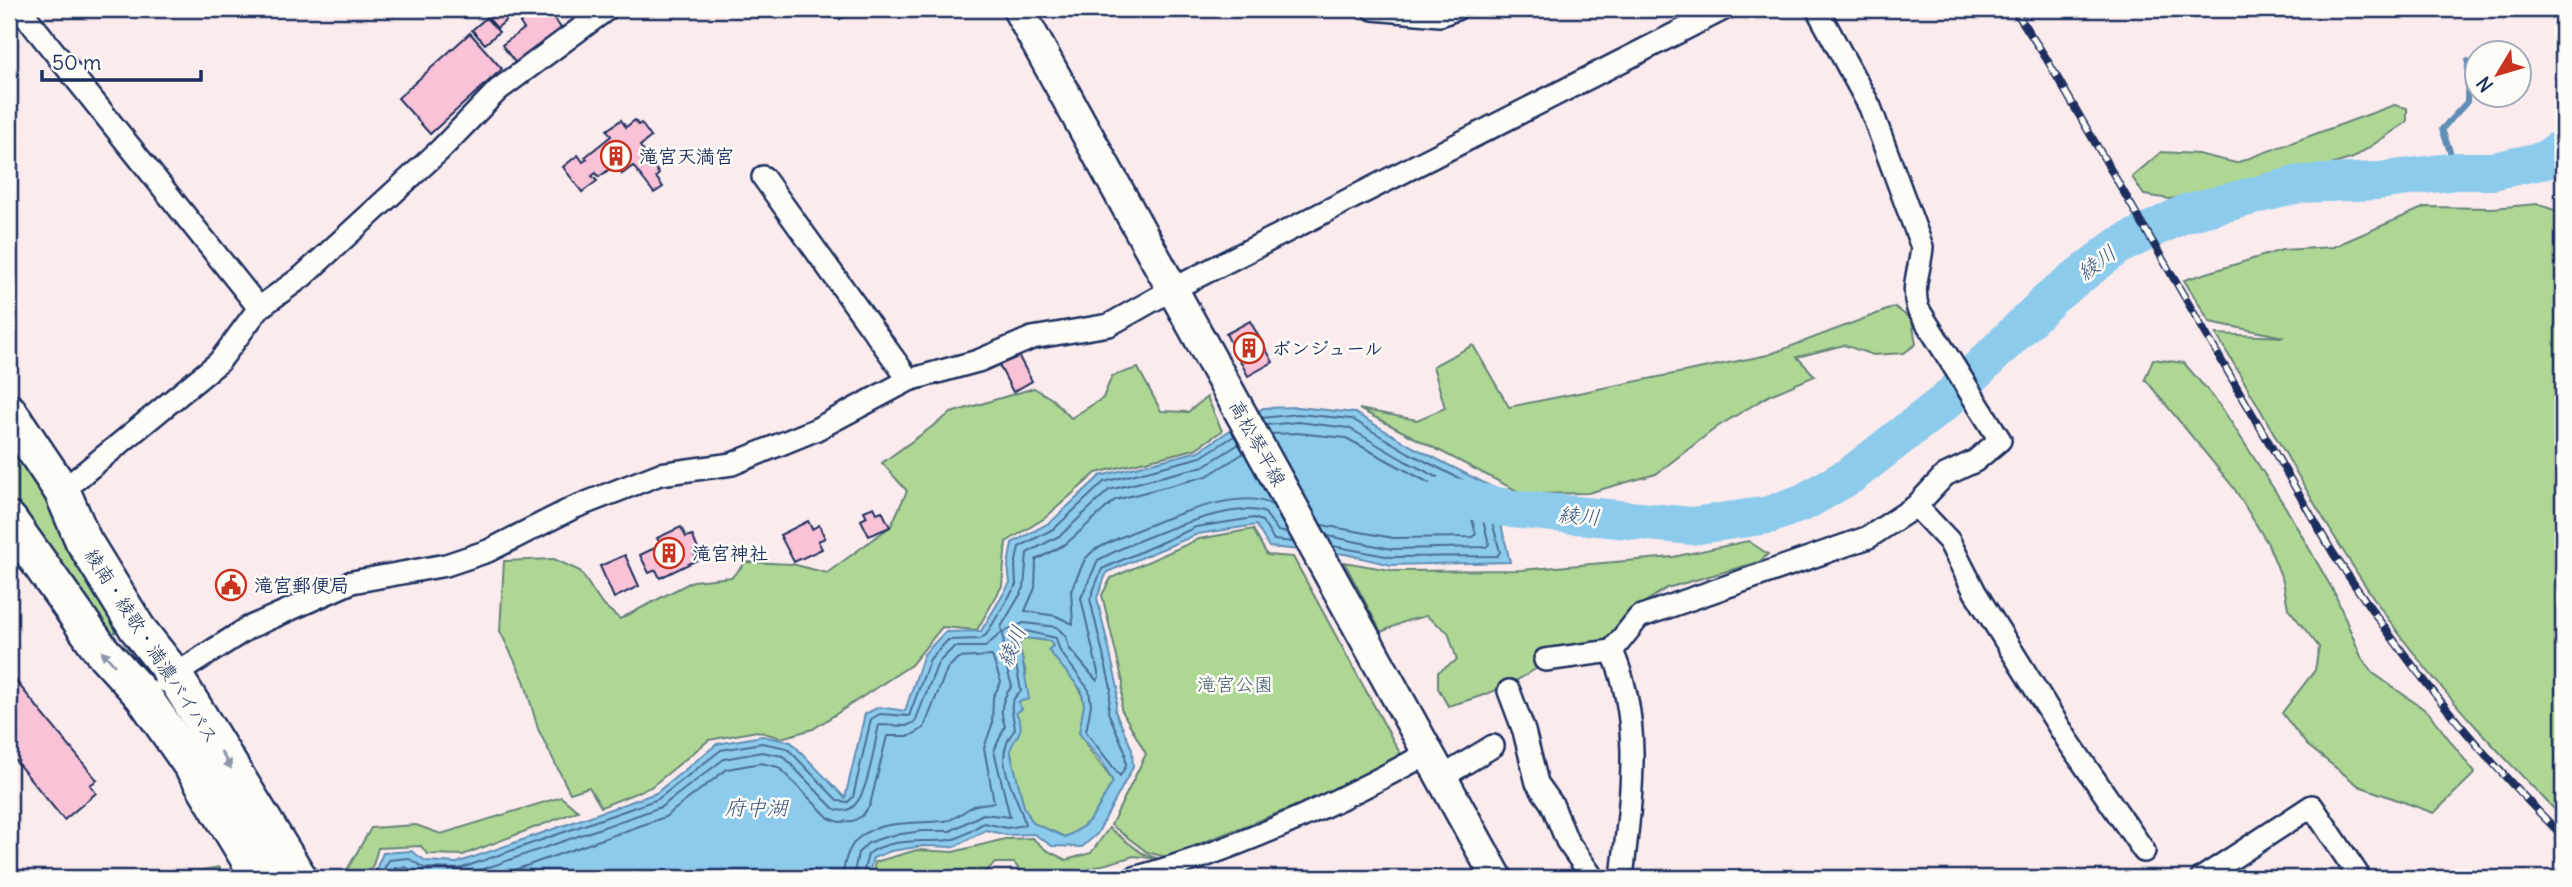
<svg xmlns="http://www.w3.org/2000/svg" width="2572" height="887" font-family="Delius,'Klee One',sans-serif">
<style>
.green{fill:#afd794;stroke:#658379;stroke-width:2}
.water{fill:#8dcbed;stroke:#5f8db4;stroke-width:2;fill-rule:evenodd}
.lines{fill:none;stroke-linecap:round;stroke-linejoin:round}
.shore{stroke:#496d97;stroke-width:2}
.stream{stroke:#5f8db4;stroke-width:6}
.river{stroke:#8dcbed;stroke-width:38}
.building{fill:#fac2d6;stroke:#1b2f5e;stroke-width:2}
.minor-casing{stroke:#1b2f5e;stroke-width:26}
.secondary-casing{stroke:#1b2f5e;stroke-width:35}
.trunk-casing{stroke:#1b2f5e;stroke-width:40}
.minor{stroke:#fdfcf7;stroke-width:21}
.secondary{stroke:#fdfcf7;stroke-width:30}
.trunk{stroke:#fdfcf7;stroke-width:35}
.rail-casing{stroke:#1b2f5e;stroke-width:8}
.rail{stroke:#fdfcf7;stroke-width:5;stroke-dasharray:16;stroke-linecap:butt}
.oneway{fill:#8c96aa}
.labels{text-anchor:middle;stroke-width:5;stroke-linejoin:round;paint-order:stroke}
.poi-label{font-size:19px;font-weight:bold;fill:#1b2f5e;stroke:#fdfcf7;text-anchor:start}
.street-label{font-size:19px;fill:#1b2f5e;stroke:#fdfcf7}
.park-label{font-size:19px;fill:#40596c;stroke:#fdfcf7}
.water-label{font-size:21px;font-style:italic;fill:#385682;stroke:#fdfcf7}
</style>
<rect width="100%" height="100%" fill="#fcebed"/>
<filter id="ink" filterUnits="userSpaceOnUse"><feTurbulence type="fractalNoise" baseFrequency=".0143" numOctaves="2"/><feDisplacementMap in="SourceGraphic" scale="14" xChannelSelector="R" yChannelSelector="G"/><feConvolveMatrix kernelMatrix="1 2 1 2 8 2 1 2 1" color-interpolation-filters="sRGB"/></filter>
<g filter="url(#ink)">
<!-- green -->
<g class="green">
<path d="M 2394,105 L 2407,108 L 2407,122 L 2353,158 L 2292,177 L 2170,199 L 2144,195 L 2132,177 L 2161,152 L 2198,154 L 2236,163 Z"/>
<path d="M 2537,204 L 2563,213 L 2563,818 C 2505,759 2446,698 2397,631 C 2330,540 2275,431 2216,334 L 2284,337 L 2210,322 L 2184,280 L 2282,250 L 2333,247 L 2425,207 L 2493,208 Z"/>
<path d="M 1895,307 L 1912,320 L 1916,344 L 1904,353 L 1873,355 L 1844,345 L 1797,357 L 1815,376 L 1770,395 L 1717,427 L 1656,474 L 1588,493 L 1523,494 L 1359,409 L 1417,420 L 1445,408 L 1433,366 L 1473,345 L 1509,407 L 1768,355 Z"/>
<path d="M 2153,359 L 2184,363 L 2220,405 L 2286,508 L 2335,594 L 2362,659 L 2373,673 L 2428,712 L 2475,773 L 2434,813 L 2359,786 L 2307,745 L 2282,713 L 2315,670 L 2319,647 L 2288,608 L 2283,581 L 2268,544 L 2234,488 L 2145,379 Z"/>
<path d="M 1138,368 L 1161,411 L 1188,412 L 1207,397 L 1222,431 L 1195,449 L 1096,473 L 1045,518 L 1006,542 L 1002,586 L 977,630 L 942,627 L 911,665 L 813,729 L 781,738 L 757,731 L 709,740 L 651,787 L 601,807 L 589,787 L 570,793 L 538,729 L 524,680 L 500,631 L 504,561 L 554,559 L 580,571 L 601,603 L 620,619 L 693,581 L 732,577 L 746,562 L 792,564 L 827,573 L 891,526 L 907,491 L 882,463 L 951,413 L 1034,388 L 1052,399 L 1071,418 L 1103,398 L 1112,376 Z"/>
<path d="M 9,430 L 67,520 L 118,630 L 108,637 L 9,498 Z"/>
<path d="M 1253,529 L 1267,555 L 1293,557 L 1401,755 L 1316,798 L 1166,857 L 1147,852 L 1111,825 L 1146,754 L 1121,709 L 1123,682 L 1102,595 L 1111,578 L 1199,539 Z"/>
<path d="M 1748,541 L 1768,554 L 1759,562 L 1667,588 L 1631,611 L 1607,639 L 1535,655 L 1537,668 C 1509,687 1481,697 1448,706 L 1438,688 L 1438,672 L 1457,660 L 1448,632 L 1426,616 L 1406,621 L 1381,632 L 1344,562 L 1396,571 L 1521,570 L 1673,557 Z"/>
<path d="M 1025,638 L 1050,641 L 1053,646 L 1049,651 C 1063,662 1083,686 1084,705 C 1084,720 1079,726 1085,742 C 1089,752 1106,769 1113,782 C 1096,808 1096,823 1065,837 L 1033,823 L 1024,807 L 1010,750 L 1017,702 L 1026,674 L 1018,641 Z"/>
<path d="M 561,797 L 578,811 L 463,855 L 427,854 L 421,846 L 378,848 L 373,865 L 363,878 L 339,878 L 344,875 L 371,828 L 416,825 L 441,834 Z"/>
<path d="M 1109,828 L 1142,853 L 1159,859 L 1134,856 L 1057,878 L 1026,878 L 1014,863 L 995,863 L 979,878 L 872,878 L 875,862 L 917,850 L 953,852 L 1005,839 L 1032,838 L 1046,850 L 1066,860 L 1091,853 Z"/>
<path d="M 219,867 L 227,878 L 160,878 Z"/>
</g>
<!-- water -->
<path class="water" d="M 1298,407 L 1355,413 L 1413,447 L 1492,487 L 1510,562 L 1391,565 L 1345,554 L 1269,547 L 1256,525 L 1198,534 L 1107,572 L 1097,598 L 1118,688 L 1115,711 L 1132,749 L 1133,767 L 1097,834 L 1082,847 L 1052,846 L 1034,834 L 1006,835 L 986,830 L 954,847 L 924,846 L 891,851 L 873,858 L 868,878 L 372,878 L 383,853 L 411,851 L 426,861 L 457,863 L 656,793 L 717,744 L 762,736 L 791,742 L 845,798 L 865,714 L 879,707 L 905,711 L 924,654 L 945,632 L 981,631 L 1010,583 L 1008,566 L 1012,543 L 1051,522 L 1100,476 L 1199,451 L 1263,408 ZM 1025,638 L 1050,641 L 1053,646 L 1048,650 L 1082,691 L 1084,705 L 1079,733 L 1103,763 L 1113,782 C 1096,808 1096,823 1065,837 L 1033,823 L 1024,807 L 1010,750 C 1016,734 1027,731 1016,713 L 1022,709 L 1018,702 L 1029,699 L 1019,641 Z"/>
<g class="lines">
<!-- shore -->
<g class="shore">
<path d="M 1262,418 L 1298,414 L 1352,419 L 1409,453 L 1484,491 L 1500,552 L 1497,556 L 1391,557 L 1333,546"/>
<path d="M 1266,425 L 1298,422 L 1349,428 L 1405,461 L 1477,497 L 1489,544 L 1486,547 L 1392,549 L 1328,536"/>
<path d="M 1271,434 L 1297,433 L 1346,438 L 1468,504 L 1476,534 L 1472,537 L 1393,538 L 1322,525"/>
<path d="M 1244,453 L 1207,476 L 1115,500 L 1067,543 L 1036,560 L 1035,588 L 1025,611 L 1056,616 L 1073,624 L 1071,591 L 1085,559 L 1094,550 C 1130,532 1237,483 1272,505"/>
<path d="M 379,878 L 389,860 L 408,858 L 424,868 L 459,869 L 658,799 L 721,750 L 762,743 L 787,748 L 838,801 L 848,802 L 853,797 L 871,719 L 880,714 L 909,716 L 930,659 L 948,640 L 980,639 L 986,635 L 1016,585 L 1015,566 L 1019,547 L 1055,528 L 1104,482 L 1201,457 L 1234,436"/>
<path d="M 389,878 L 395,868 L 406,867 L 423,877 L 455,878"/>
<path d="M 458,878 L 661,807 L 724,759 L 762,752 L 783,756 L 833,808 C 867,827 873,746 879,725 L 906,726 L 915,722 L 938,663 L 954,647 L 985,647 L 1002,632 L 1001,627 L 1024,588 L 1027,553 L 1061,535 L 1109,490 L 1204,466 L 1239,444"/>
<path d="M 492,878 L 665,817 L 727,769 L 761,763 L 778,767 L 829,818 L 839,822 L 853,821 L 862,816 L 870,805 L 887,736 L 910,736 L 924,728 L 947,669 L 958,658 L 992,656 L 1001,682 L 993,697 L 992,725 L 984,748 L 994,802 C 988,804 980,803 973,806 C 964,811 955,820 945,821 C 899,825 845,816 843,878"/>
<path d="M 853,878 L 858,853 L 868,843 L 888,836 L 922,831 L 950,831 L 983,814 L 1010,817 L 994,751 L 1005,726 C 999,712 1002,698 1012,686 L 1005,663 L 1003,632 L 1024,623 L 1057,627 L 1066,637 L 1069,648 L 1097,681 L 1099,677 L 1081,598 L 1098,560 C 1130,543 1233,498 1265,513 L 1278,531 L 1288,533"/>
<path d="M 862,878 L 868,854 C 892,837 922,843 949,840 C 961,839 974,828 984,823 L 1007,828 L 1025,825 C 1019,792 988,763 1015,729 C 1013,712 1006,703 1021,691 L 1012,643 L 1015,635 L 1026,631 L 1056,638 L 1060,651 L 1089,690 L 1091,705 L 1086,732 L 1120,776 L 1126,766 L 1125,751 L 1108,712 L 1111,688 L 1090,599 L 1102,569 L 1196,527 L 1254,518 L 1262,521 L 1274,540 L 1293,542"/>
</g>
<!-- stream -->
<path class="stream" d="M 2457,171 L 2442,129 L 2467,102 L 2468,61"/>
<!-- river -->
<path class="river" d="M 1445,495 L 1512,509 L 1692,526 L 1769,515 L 1804,502 L 1851,475 L 1946,401 L 2053,296 L 2118,246 L 2186,213 L 2300,184 L 2378,181 L 2457,171 L 2493,171 L 2545,160 L 2563,147"/>
</g>
<!-- building -->
<g class="building">
<path d="M 480,9 L 519,9 L 497,28 Z"/>
<path d="M 539,9 L 548,9 L 563,31 L 517,65 L 502,45 L 524,29 L 520,23 Z"/>
<path d="M 835,9 L 857,9 L 840,19 Z"/>
<path d="M 486,18 L 499,32 L 485,44 L 472,30 Z"/>
<path d="M 470,33 L 502,69 L 430,134 L 398,98 Z"/>
<path d="M 621,120 L 626,127 L 635,120 L 638,125 L 641,123 L 651,137 L 640,146 L 659,174 L 656,177 L 663,187 L 654,193 L 633,166 L 622,174 L 615,165 L 599,177 L 596,173 L 592,176 L 597,181 L 582,192 L 563,167 L 578,155 L 583,162 L 587,159 L 585,157 L 611,136 L 607,130 Z"/>
<path d="M 1250,321 L 1273,362 L 1248,376 L 1226,334 Z"/>
<path d="M 1018,355 L 1032,381 L 1013,392 L 999,365 Z"/>
<path d="M 874,507 L 877,513 L 882,511 L 890,527 L 869,536 L 861,520 L 867,517 L 864,511 Z"/>
<path d="M 808,521 L 812,529 L 819,525 L 825,538 L 818,541 L 822,549 L 794,562 L 780,535 Z"/>
<path d="M 681,527 L 686,537 L 692,535 L 698,549 L 693,551 L 697,560 L 660,578 L 656,570 L 649,573 L 640,555 L 661,545 L 657,538 Z"/>
<path d="M 625,555 L 639,586 L 614,598 L 600,566 Z"/>
<path d="M 11,675 L 97,780 L 90,785 L 96,793 L 64,820 L 9,753 Z"/>
</g>
<g class="lines">
<!-- minor casing -->
<g class="minor-casing">
<g id="minor">
<path d="M 20,9 L 259,308"/>
<path d="M 1373,9 L 1440,15 L 1456,9"/>
<path d="M 763,177 L 909,380"/>
<path d="M 62,491 L 219,362 L 259,308 L 303,276 L 440,150 L 498,90 L 607,9"/>
<path d="M 1916,506 L 1949,541 L 1975,592 L 2068,741 L 2144,851"/>
<path d="M 1612,651 L 1639,617 L 1869,537 L 1916,506 L 1945,475 L 1975,461 L 2000,440 L 1918,309 C 1911,286 1920,271 1922,247 L 1870,107 L 1817,9"/>
<path d="M 1545,660 L 1612,651 C 1644,723 1630,803 1622,878"/>
<path d="M 165,681 L 248,628 L 352,582 L 446,565 L 488,551 L 573,508 L 660,474 L 732,464 L 815,430 L 909,380 L 978,361 L 1032,338 L 1109,325 L 1173,289 L 1724,9"/>
<path d="M 1509,691 L 1524,731 L 1537,783 L 1552,804 L 1567,841 L 1593,878"/>
<path d="M 1441,778 L 1493,746"/>
<path d="M 1134,878 C 1237,850 1334,805 1428,753"/>
<path d="M 2202,878 L 2312,806 L 2360,878"/>
</g>
</g>
<!-- secondary casing -->
<g class="secondary-casing">
<path id="secondary" d="M 1018,9 L 1497,878"/>
</g>
<!-- trunk casing -->
<g class="trunk-casing">
<g id="trunk">
<path d="M 9,412 L 62,491 L 83,540 L 137,628 L 174,675 L 299,878"/>
<path d="M 9,520 L 101,650 L 143,696 L 198,775 L 260,878"/>
</g>
</g>
<!-- minor -->
<use href="#minor" class="minor"/>
<!-- secondary -->
<use href="#secondary" class="secondary"/>
<!-- trunk -->
<use href="#trunk" class="trunk"/>
<!-- rail casing -->
<g class="rail-casing">
<path id="rail" d="M 2014,9 L 2046,58 L 2333,553 C 2401,656 2474,750 2563,836"/>
</g>
<!-- rail -->
<use href="#rail" class="rail"/>
</g>
<!-- one-way arrows -->
<defs><path id="oneway-solid" d="M-6-.8H1V-3.2L6.5 0L1 3.2V.8H-6Z" transform="scale(1.75)"/></defs>
<g class="oneway">
<use href="#oneway-solid" transform="translate(108 658) rotate(-131)"/>
<use href="#oneway-solid" transform="translate(226 760) rotate(59)"/>
</g>
</g>
<!-- icons -->
<defs>
<g id="building-ring" transform="scale(1.575)"><circle r="9.5" fill="#fdfcf7" stroke="#c8321e" stroke-width="1.5"/><path d="M-4-6H4V6H1V3H-1V6H-4ZM-2.5-4.3h1.7v1.8h-1.7ZM.8-4.3h1.7v1.8H.8ZM-2.5-1h1.7V.8h-1.7ZM.8-1h1.7V.8H.8Z" fill="#c8321e"/></g>
<g id="civic-ring" transform="scale(1.575)"><circle r="9.5" fill="#fdfcf7" stroke="#c8321e" stroke-width="1.5"/><path d="M-.6-6.5H3V-4.5H.6V-3L4-1V1h2V6H-6V1h2V-1L-.6-3ZM-1.2 2.5V6h2.4V2.5Z" fill="#c8321e"/></g>
</defs>
<g fill-rule="evenodd">
<use href="#building-ring" x="616" y="156"/>
<use href="#building-ring" x="1249" y="348"/>
<use href="#building-ring" x="669" y="553"/>
<use href="#civic-ring" x="231" y="585"/>
</g>
<g class="labels">
<!-- poi labels -->
<g class="poi-label">
<text x="639" y="163">滝宮天満宮</text>
<text x="1272" y="355">ボンジュール</text>
<text x="692" y="560">滝宮神社</text>
<text x="254" y="592">滝宮郵便局</text>
</g>
<!-- street labels -->
<g class="street-label">
<text transform="translate(1258 443) rotate(61)" y="7">高松琴平線</text>
<text transform="translate(152 646) rotate(57)" y="7">綾南・綾歌・満濃バイパス</text>
</g>
<!-- park labels -->
<g class="park-label">
<text x="1235" y="691">滝宮公園</text>
</g>
<!-- water labels -->
<g class="water-label">
<text transform="translate(2097 263) rotate(-37)" y="7">綾川</text>
<text transform="translate(1579 516) rotate(5)" y="7">綾川</text>
<text transform="translate(1012 646) rotate(-67)" y="7">綾川</text>
<text x="756" y="815">府中湖</text>
</g>
</g>
<!-- margin -->
<rect width="2572" height="887" fill="none" stroke="#fdfcf7" stroke-width="35"/>
<rect x="18" y="18" width="2537" height="852" fill="none" stroke="#1b2f5e" stroke-width="2.5" filter="url(#ink)"/>
<!-- north arrow -->
<g transform="translate(2498 74) rotate(232)"><circle r="33" fill="#fdfcf7" stroke="#a3aaba" stroke-width="2"/>
<path d="M0-5L12 26L0 18L-12 26Z" fill="#c8321e"/>
<text y="-10" font-size="19" font-weight="bold" text-anchor="middle" fill="#1b2f5e">N</text>
</g>
<!-- scale -->
<path d="M42 70v10h159v-10" fill="none" stroke="#1b2f5e" stroke-width="3.5"/>
<text x="52" y="70" font-size="21" fill="#1b2f5e" stroke="#fdfcf7" stroke-width="5" paint-order="stroke">50 m</text>
</svg>
